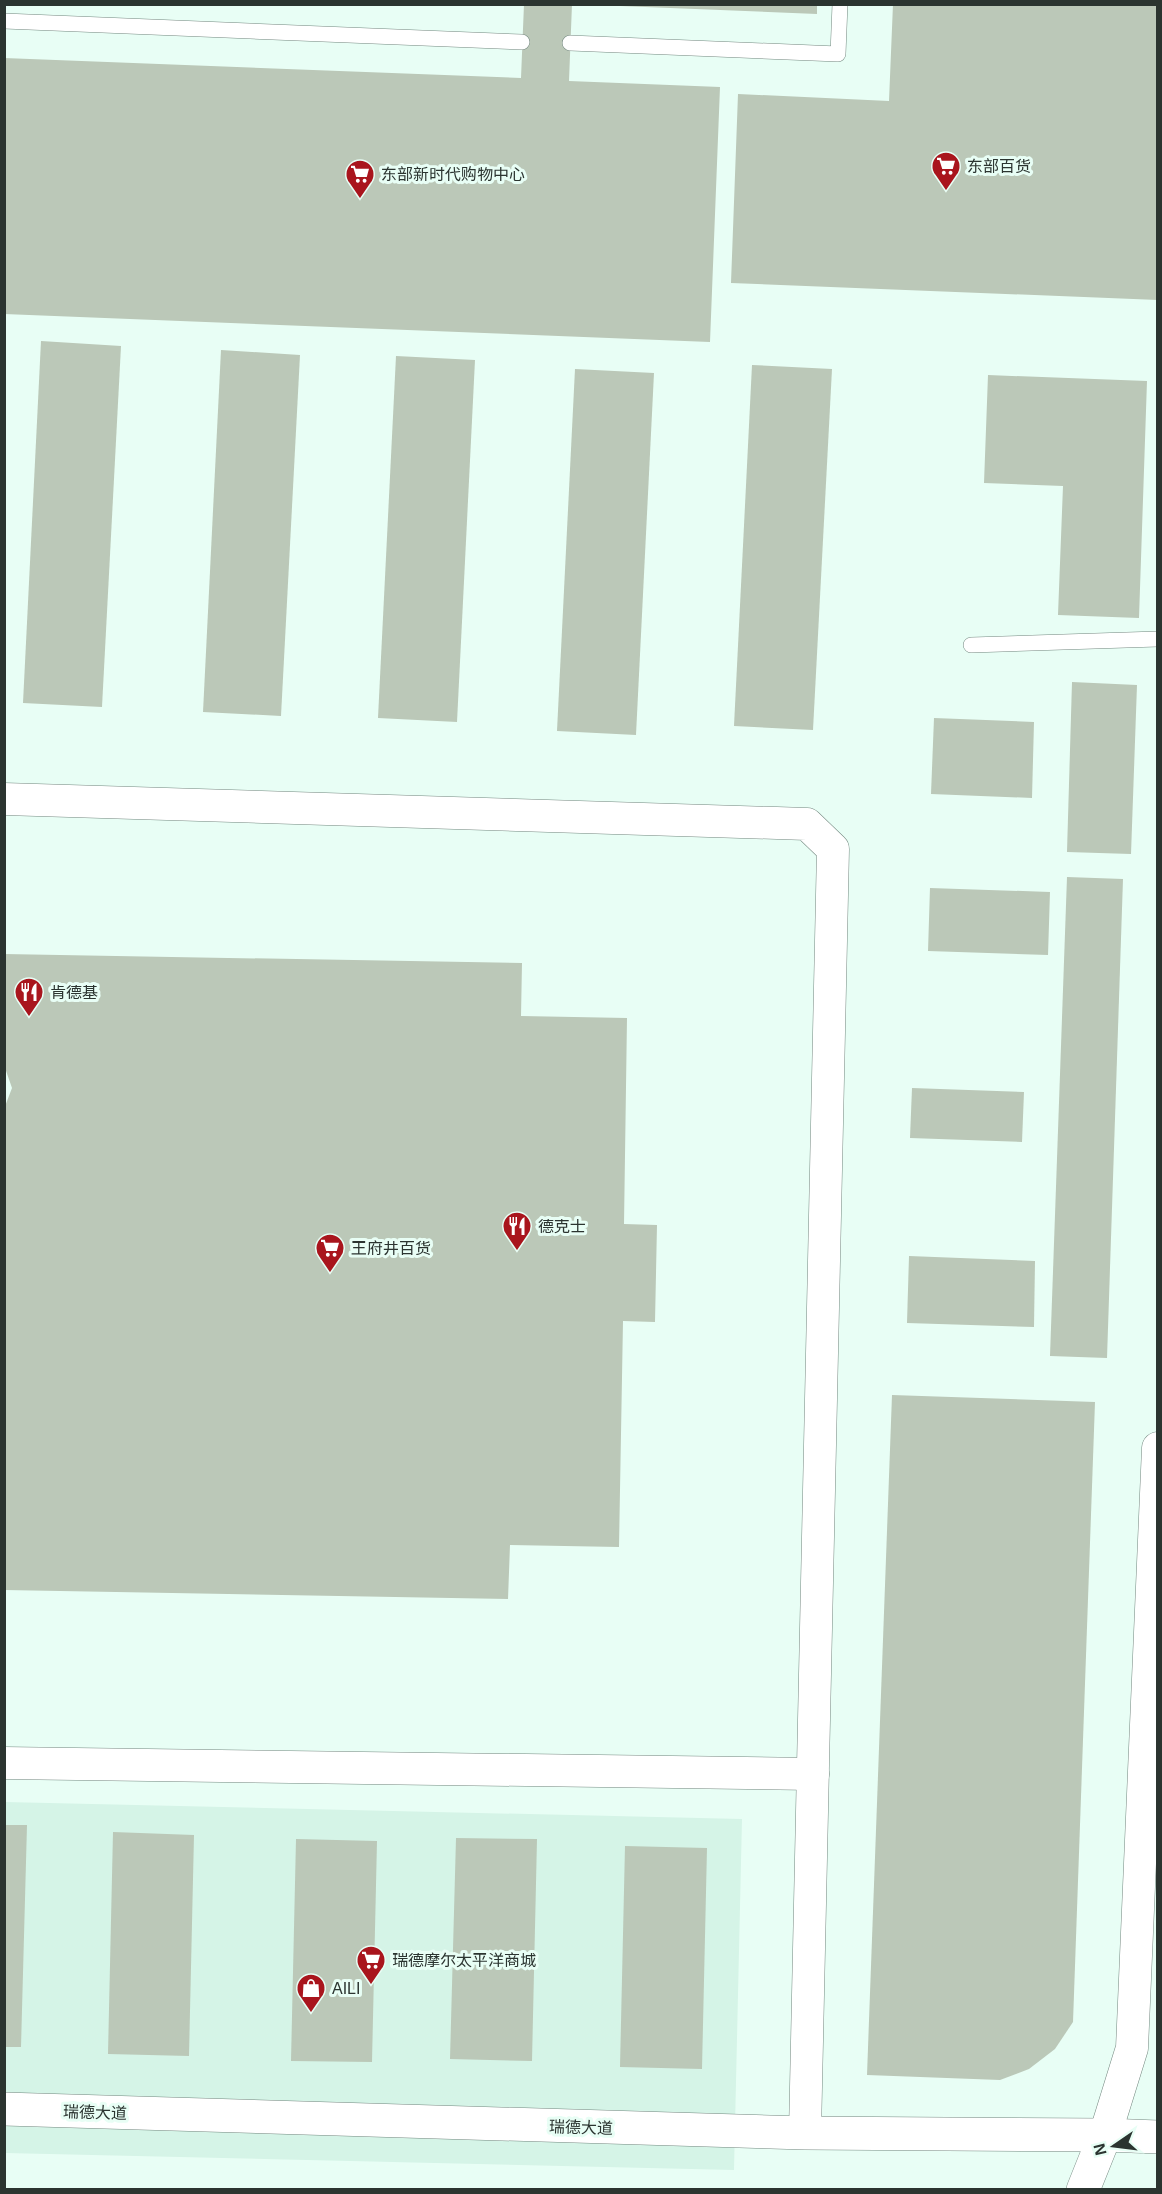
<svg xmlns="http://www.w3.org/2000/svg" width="1162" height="2194" font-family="Helvetica,'Noto Sans SC',sans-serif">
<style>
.built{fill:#d5f4e7}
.building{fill:#bbc8b8}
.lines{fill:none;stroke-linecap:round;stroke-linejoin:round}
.service-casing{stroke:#758981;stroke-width:16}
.minor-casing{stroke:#758981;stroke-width:33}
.tertiary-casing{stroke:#758981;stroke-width:34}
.service{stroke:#fff;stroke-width:15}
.minor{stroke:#fff;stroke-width:32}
.tertiary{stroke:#fff;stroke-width:33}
.labels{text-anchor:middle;stroke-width:6;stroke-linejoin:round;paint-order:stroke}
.poi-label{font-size:16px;fill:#2b3430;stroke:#e8fef5;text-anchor:start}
.street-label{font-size:16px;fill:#2b3430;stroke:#e8fef5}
</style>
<rect width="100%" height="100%" fill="#e8fef5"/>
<!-- built -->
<path class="built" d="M 5,1802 L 742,1819 L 734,2170 L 5,2153 Z"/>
<!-- building -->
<g class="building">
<path d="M 524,4 L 572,4 L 569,81 L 720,87 L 710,342 L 4,314 L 4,58 L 521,78 Z"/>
<path d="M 620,4 L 817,4 L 817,14 L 620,6 Z"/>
<path d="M 893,4 L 1158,4 L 1158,300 L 731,283 L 738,94 L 889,101 Z"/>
<path d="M 41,341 L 121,346 L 102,707 L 23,703 Z"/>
<path d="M 221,350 L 300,355 L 281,716 L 203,712 Z"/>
<path d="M 396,356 L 475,360 L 457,722 L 378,718 Z"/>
<path d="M 752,365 L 832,369 L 813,730 L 734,726 Z"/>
<path d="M 575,369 L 654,373 L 636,735 L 557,731 Z"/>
<path d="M 988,375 L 1147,381 L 1139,618 L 1058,615 L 1063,486 L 984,483 Z"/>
<path d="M 1072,682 L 1137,685 L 1131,854 L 1067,852 Z"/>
<path d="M 934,718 L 1034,722 L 1032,798 L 931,794 Z"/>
<path d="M 1067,877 L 1123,879 L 1107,1358 L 1050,1356 Z"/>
<path d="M 930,888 L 1050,892 L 1048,955 L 928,951 Z"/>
<path d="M 4,954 L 522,963 L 521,1016 L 627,1018 L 624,1224 L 657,1225 L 655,1322 L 623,1321 L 619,1547 L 510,1545 L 508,1599 L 4,1590 L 4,1109 L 12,1088 L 4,1065 Z"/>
<path d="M 912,1088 L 1024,1092 L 1022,1142 L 910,1138 Z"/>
<path d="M 909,1256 L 1035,1261 L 1034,1327 L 907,1323 Z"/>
<path d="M 892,1395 L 1095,1402 L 1073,2022 L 1055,2049 L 1029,2069 L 1000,2080 L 867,2075 Z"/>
<path d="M 4,1825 L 27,1825 L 21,2047 L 4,2047 Z"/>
<path d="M 113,1832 L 194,1835 L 189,2056 L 108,2054 Z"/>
<path d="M 456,1838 L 537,1839 L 532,2061 L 450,2059 Z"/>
<path d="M 296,1839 L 377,1841 L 372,2062 L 291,2061 Z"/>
<path d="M 625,1846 L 707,1848 L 702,2069 L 620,2067 Z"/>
</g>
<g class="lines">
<!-- service casing -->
<g class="service-casing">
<g id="service">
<path d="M 4,21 L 522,42"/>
<path d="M 570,43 L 838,54 L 840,4"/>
<path d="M 971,645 L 1158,639"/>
</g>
</g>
<!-- minor casing -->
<g class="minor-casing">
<g id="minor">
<path d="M 4,799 L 807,824 L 833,849 L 805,2133"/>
<path d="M 4,1763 L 813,1774"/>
<path d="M 1105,2135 L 1132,2048 L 1158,1448"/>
</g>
</g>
<!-- tertiary casing -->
<g class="tertiary-casing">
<g id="tertiary">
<path d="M 4,2109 L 805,2133 L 1105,2135 L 1158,2137"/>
<path d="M 1083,2190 L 1105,2135"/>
</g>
</g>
<!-- service -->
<use href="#service" class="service"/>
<!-- minor -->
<use href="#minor" class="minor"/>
<!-- tertiary -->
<use href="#tertiary" class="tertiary"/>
</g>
<!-- icons -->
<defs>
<g id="supermarket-pin" transform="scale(1.5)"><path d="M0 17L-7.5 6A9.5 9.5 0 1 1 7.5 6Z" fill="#a9151d" stroke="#e8fef5"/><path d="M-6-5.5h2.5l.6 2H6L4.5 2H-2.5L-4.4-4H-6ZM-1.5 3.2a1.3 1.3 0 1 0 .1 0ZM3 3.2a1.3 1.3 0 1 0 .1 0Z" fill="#fff"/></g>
<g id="restaurant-pin" transform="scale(1.5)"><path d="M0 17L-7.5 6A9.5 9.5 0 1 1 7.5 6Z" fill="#a9151d" stroke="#e8fef5"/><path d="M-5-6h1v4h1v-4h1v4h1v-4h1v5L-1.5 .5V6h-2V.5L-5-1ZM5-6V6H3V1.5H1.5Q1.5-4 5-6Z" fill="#fff"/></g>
<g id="shop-pin" transform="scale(1.5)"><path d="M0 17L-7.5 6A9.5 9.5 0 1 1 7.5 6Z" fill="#a9151d" stroke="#e8fef5"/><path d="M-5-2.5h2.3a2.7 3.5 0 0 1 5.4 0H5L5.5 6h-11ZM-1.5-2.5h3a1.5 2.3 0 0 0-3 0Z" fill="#fff"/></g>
</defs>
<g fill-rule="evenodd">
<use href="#supermarket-pin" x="946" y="166"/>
<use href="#supermarket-pin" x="360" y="174"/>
<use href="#restaurant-pin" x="29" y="992"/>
<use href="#restaurant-pin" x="517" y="1226"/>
<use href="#supermarket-pin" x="330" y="1248"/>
<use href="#supermarket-pin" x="371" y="1960"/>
<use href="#shop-pin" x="311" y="1988"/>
</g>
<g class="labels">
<!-- poi labels -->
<g class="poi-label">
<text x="967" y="172">东部百货</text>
<text x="381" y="180">东部新时代购物中心</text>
<text x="50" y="998">肯德基</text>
<text x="538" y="1232">德克士</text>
<text x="351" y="1254">王府井百货</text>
<text x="392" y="1966">瑞德摩尔太平洋商城</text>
<text x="332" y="1994">AILI</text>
</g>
<!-- street labels -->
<g class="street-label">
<text transform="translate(95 2112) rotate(2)" y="6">瑞德大道</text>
<text transform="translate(581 2127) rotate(2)" y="6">瑞德大道</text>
</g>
</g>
<!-- border -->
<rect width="1162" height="2194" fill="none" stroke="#2b3430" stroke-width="12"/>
<!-- north arrow -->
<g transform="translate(1114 2146) rotate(256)" stroke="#e8fef5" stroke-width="4.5" paint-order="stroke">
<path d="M0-4.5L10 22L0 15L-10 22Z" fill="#2b3430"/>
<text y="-9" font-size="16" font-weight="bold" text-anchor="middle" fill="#2b3430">N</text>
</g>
</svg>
